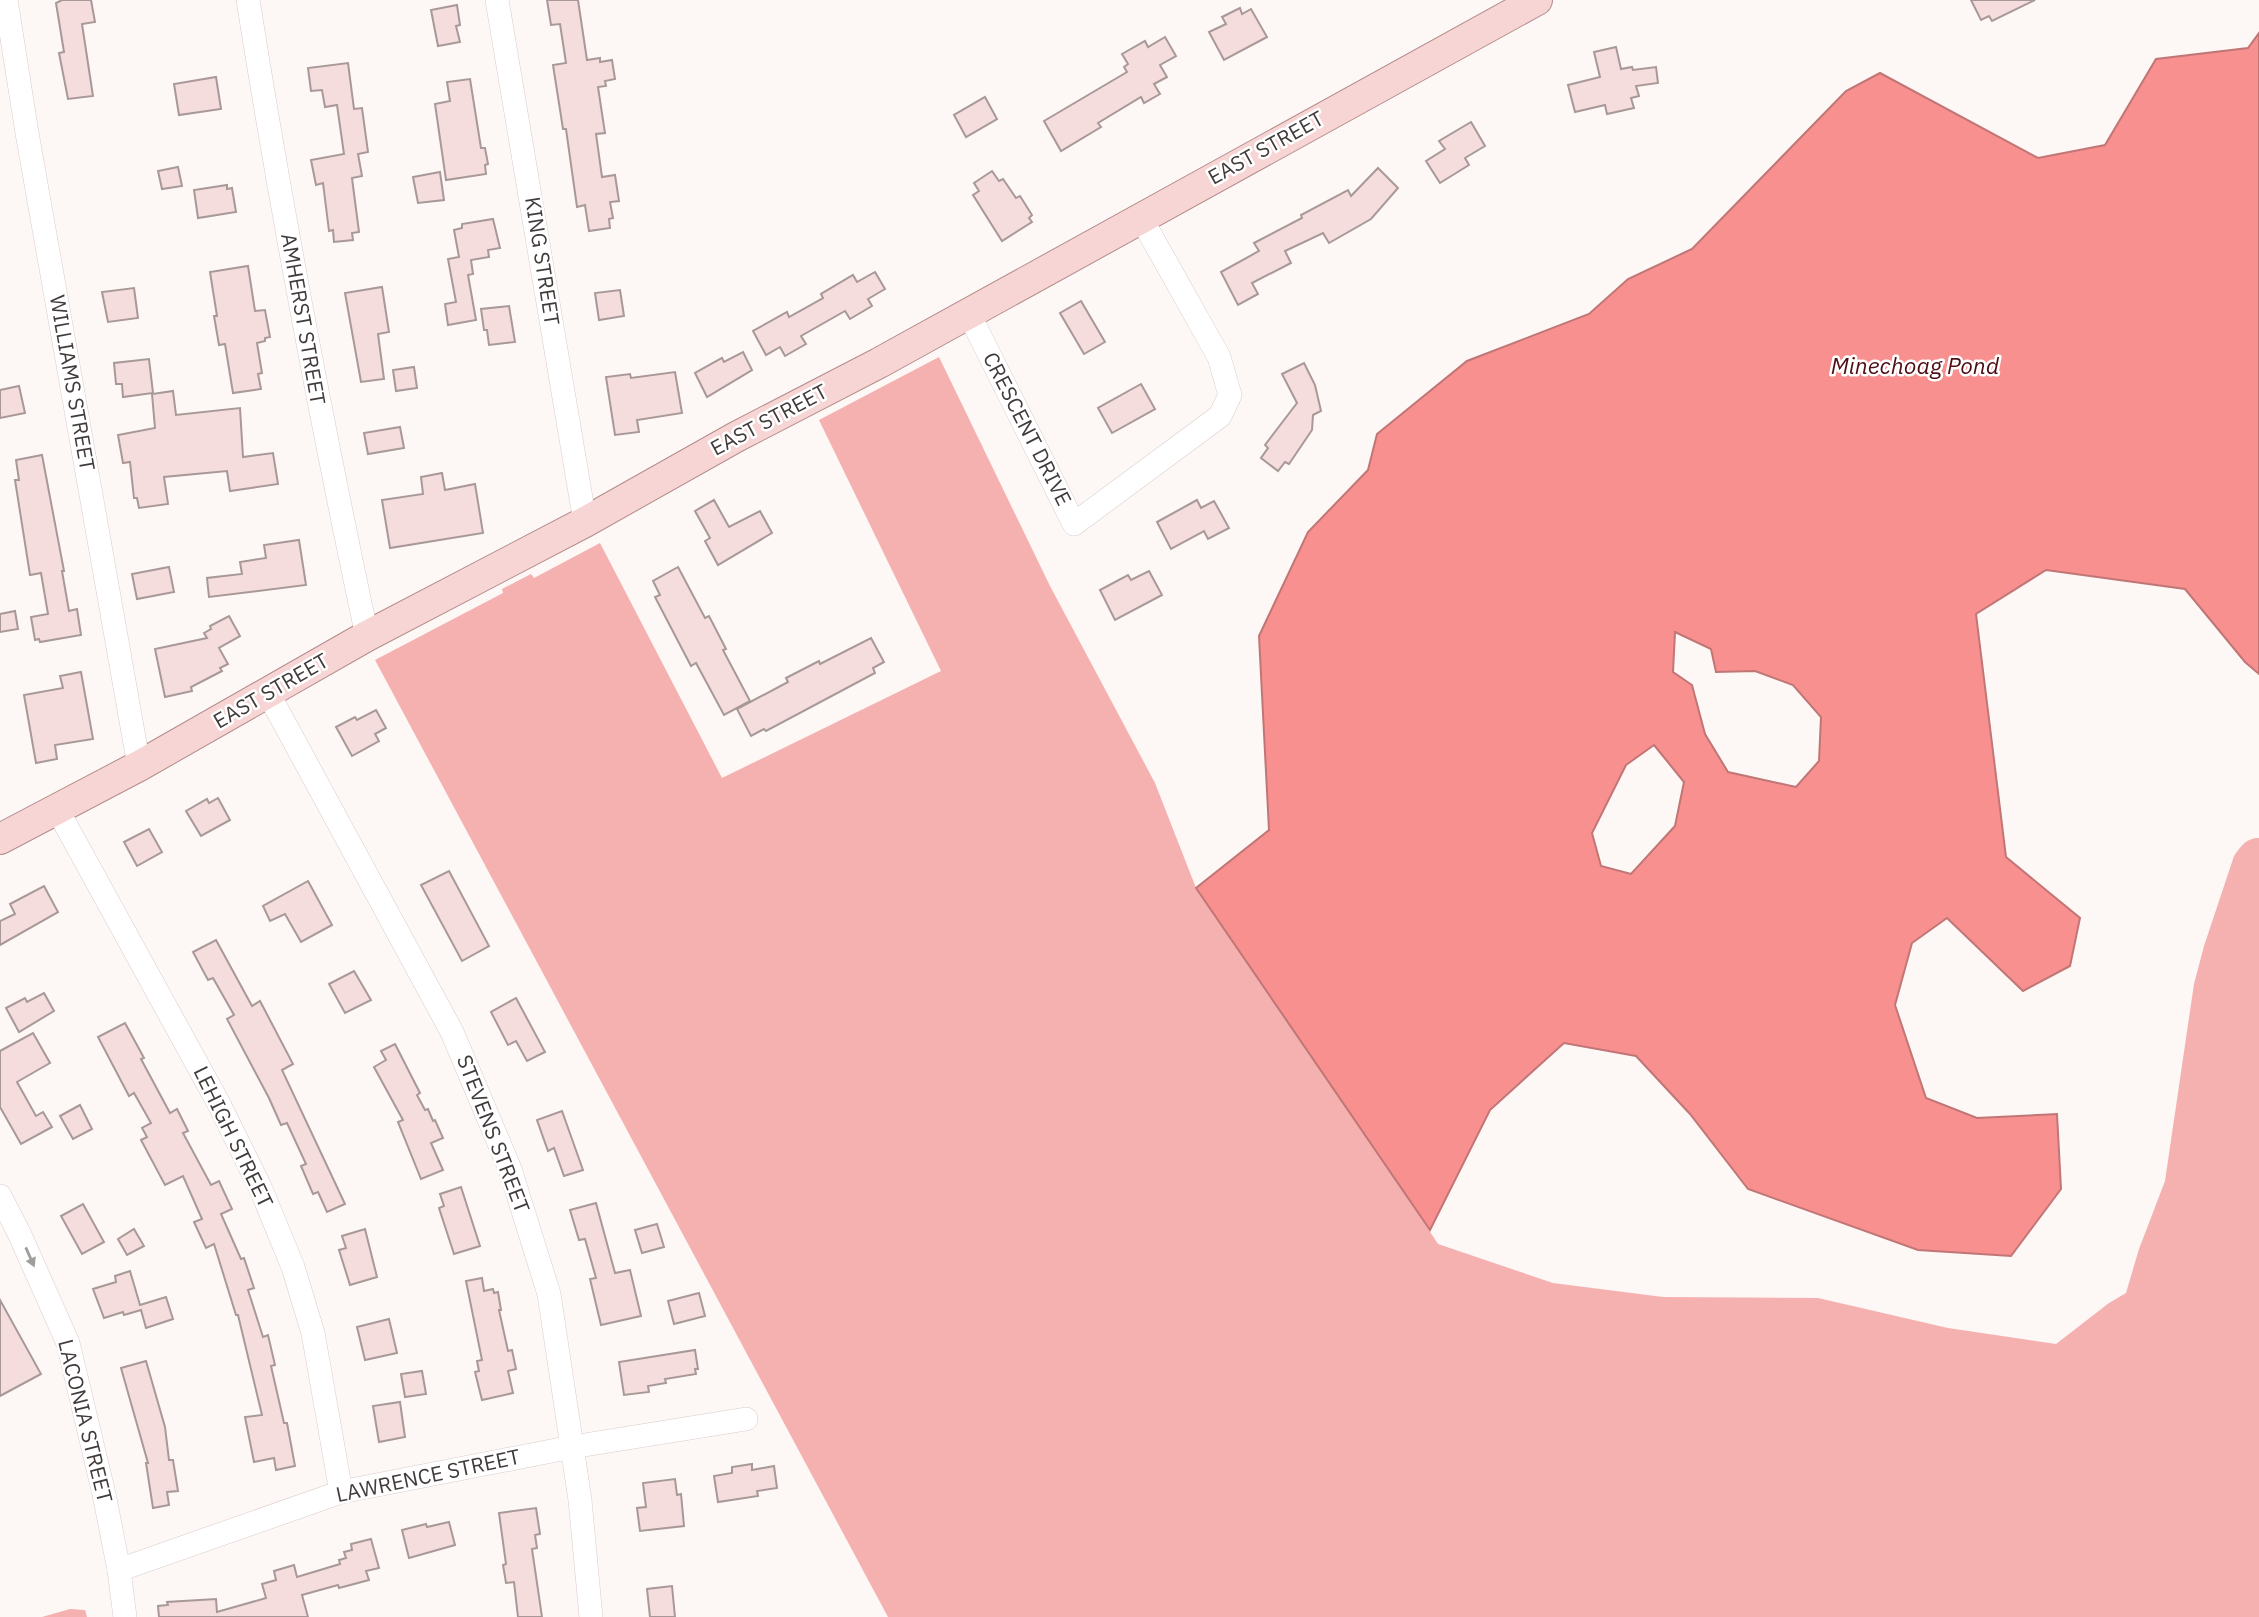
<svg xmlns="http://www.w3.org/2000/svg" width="2259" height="1617" font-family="'IBM Plex Sans',sans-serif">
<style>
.green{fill:#f5b1af}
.water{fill:#f89090;stroke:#c17676;stroke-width:2;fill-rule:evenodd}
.building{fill:#f4dddc;stroke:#a89998;stroke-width:2}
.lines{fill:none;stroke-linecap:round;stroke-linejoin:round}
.minor-casing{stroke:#dbcccb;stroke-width:24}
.major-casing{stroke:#b38d8c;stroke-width:32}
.minor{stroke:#fff;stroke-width:23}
.major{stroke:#f6d5d4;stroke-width:30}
.oneway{fill:#a09d9d}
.labels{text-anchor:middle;stroke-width:5;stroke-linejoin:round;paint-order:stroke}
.street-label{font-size:21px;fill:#413b3b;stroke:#fff}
.water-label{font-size:23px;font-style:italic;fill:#4e0e14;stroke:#fff}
</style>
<rect width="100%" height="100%" fill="#fdf7f6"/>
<!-- green -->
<g class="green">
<path d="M 939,357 L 1050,586 L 1155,783 L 1196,888 L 1326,1074 L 1438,1244 L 1553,1283 L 1663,1297 L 1818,1298 L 1948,1328 L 2056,1344 L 2109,1303 L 2126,1293 L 2139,1249 L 2165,1181 L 2194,984 L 2204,946 L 2234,856 C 2241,846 2246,838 2259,838 L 2259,1617 L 888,1617 L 375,660 L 503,593 L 502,589 L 531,574 L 534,578 L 600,543 L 722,778 L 941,671 L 819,420 Z"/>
<path d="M 70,1609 L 85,1610 L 87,1617 L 42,1617 Z"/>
</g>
<!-- water -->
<path class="water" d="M 2259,33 L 2259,674 L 2245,662 L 2185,589 L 2046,570 L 1976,614 L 2006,857 L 2080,918 L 2070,966 L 2023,991 L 1947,918 L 1912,943 L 1895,1005 L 1926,1098 L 1977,1118 L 2057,1114 L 2061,1189 L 2011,1256 L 1918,1250 L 1748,1189 L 1690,1114 L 1636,1056 L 1564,1043 L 1490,1110 L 1430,1230 L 1196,888 L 1269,830 L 1259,636 L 1308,532 L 1368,470 L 1377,434 L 1467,361 L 1589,314 L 1628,279 L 1692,249 L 1846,91 L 1880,73 L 2038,158 L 2105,145 L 2156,59 L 2248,48 ZM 1675,632 L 1711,649 L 1716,672 L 1755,671 L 1793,685 L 1821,717 L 1819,761 L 1796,787 L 1728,772 L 1705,734 L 1692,685 L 1673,672 ZM 1654,745 L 1684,782 L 1675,826 L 1631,874 L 1601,866 L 1592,833 L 1626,765 Z"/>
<!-- building -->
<g class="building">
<path d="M 62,0 L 91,0 L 95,22 L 82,24 L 93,96 L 68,99 L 59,53 L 64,52 L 56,3 Z"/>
<path d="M 547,0 L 578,0 L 587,60 L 600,58 L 600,62 L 612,60 L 615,79 L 605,81 L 606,86 L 598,87 L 605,133 L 596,134 L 602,177 L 615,175 L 619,201 L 610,202 L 613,218 L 609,219 L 610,228 L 589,231 L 585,205 L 577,207 L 566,129 L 563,129 L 553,65 L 566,63 L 560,24 L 551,25 Z"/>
<path d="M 1971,0 L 2035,0 L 1992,21 L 1989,16 L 1981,20 Z"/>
<path d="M 457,5 L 460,25 L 456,26 L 460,42 L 438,46 L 431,10 Z"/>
<path d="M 1240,8 L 1242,14 L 1251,9 L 1267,37 L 1224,60 L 1209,32 L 1226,24 L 1222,17 Z"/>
<path d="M 1165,37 L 1176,56 L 1160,65 L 1167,77 L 1154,84 L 1160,94 L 1144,103 L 1141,97 L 1098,123 L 1101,127 L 1061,151 L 1044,121 L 1127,72 L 1124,67 L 1128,64 L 1122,54 L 1145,41 L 1148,47 Z"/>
<path d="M 1616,47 L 1621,69 L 1632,67 L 1633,70 L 1656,67 L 1658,83 L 1636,86 L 1639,96 L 1631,98 L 1634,108 L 1607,114 L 1605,105 L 1575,112 L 1568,85 L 1600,77 L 1594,52 Z"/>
<path d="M 348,63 L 354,109 L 362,108 L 368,152 L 358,154 L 362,176 L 352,178 L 359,232 L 352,233 L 353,240 L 334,242 L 333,230 L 329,231 L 323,183 L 316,185 L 311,160 L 344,154 L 337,105 L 325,107 L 322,90 L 311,91 L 308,68 Z"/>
<path d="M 216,77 L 221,109 L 179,115 L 174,84 Z"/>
<path d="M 470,79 L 481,148 L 485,148 L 488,164 L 485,165 L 486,174 L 446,180 L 435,104 L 450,101 L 447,82 Z"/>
<path d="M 985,97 L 997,119 L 966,137 L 954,115 Z"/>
<path d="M 1471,122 L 1485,146 L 1465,158 L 1469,165 L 1440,183 L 1426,161 L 1445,149 L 1439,141 Z"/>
<path d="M 178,167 L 182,186 L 162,189 L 158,171 Z"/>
<path d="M 1378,168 L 1398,188 L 1371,219 L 1329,243 L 1323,233 L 1285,251 L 1291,263 L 1252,283 L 1258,294 L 1238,305 L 1221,272 L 1259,251 L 1254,243 L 1302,218 L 1301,215 L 1348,190 L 1351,196 Z"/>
<path d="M 992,171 L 999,181 L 1003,179 L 1016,198 L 1020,196 L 1032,215 L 1029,218 L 1032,222 L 1002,241 L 973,195 L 979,191 L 974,183 Z"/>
<path d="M 440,172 L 444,200 L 418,203 L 413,177 Z"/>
<path d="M 227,185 L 227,189 L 232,188 L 236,212 L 198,218 L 194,190 Z"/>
<path d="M 493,219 L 500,248 L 488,250 L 489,257 L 471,260 L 473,274 L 468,275 L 476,320 L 448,325 L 445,304 L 456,302 L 448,259 L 459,257 L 454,230 L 462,228 L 462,224 Z"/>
<path d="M 248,266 L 255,311 L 265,310 L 270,337 L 265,338 L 265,341 L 257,343 L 262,373 L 258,374 L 261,389 L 233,393 L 225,344 L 219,345 L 214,316 L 217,316 L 210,272 Z"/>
<path d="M 875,272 L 885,289 L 868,299 L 872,306 L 850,319 L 845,311 L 801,336 L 806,344 L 785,356 L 780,347 L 766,355 L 753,331 L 787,312 L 789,317 L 823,298 L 821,294 L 853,275 L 857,282 Z"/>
<path d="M 382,287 L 389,332 L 378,334 L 384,379 L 361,382 L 345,293 Z"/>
<path d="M 134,288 L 138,318 L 108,322 L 102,292 Z"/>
<path d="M 620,290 L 624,316 L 599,320 L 595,293 Z"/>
<path d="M 1081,301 L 1105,342 L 1084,354 L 1060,313 Z"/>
<path d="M 509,306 L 515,342 L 489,345 L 487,330 L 484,330 L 481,309 Z"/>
<path d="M 743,352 L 752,370 L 707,397 L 695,373 L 722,358 L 724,362 Z"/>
<path d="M 149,359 L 153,393 L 123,397 L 122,384 L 116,384 L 114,363 Z"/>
<path d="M 1304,363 L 1315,385 L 1321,411 L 1313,415 L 1312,430 L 1289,464 L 1285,462 L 1278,471 L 1261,458 L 1268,448 L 1265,445 L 1297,403 L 1282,374 Z"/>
<path d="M 414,367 L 417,388 L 396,391 L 393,370 Z"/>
<path d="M 675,372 L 682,413 L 637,420 L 639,432 L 615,435 L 606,377 L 630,374 L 631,378 Z"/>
<path d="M 1141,384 L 1155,409 L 1112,433 L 1098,408 Z"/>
<path d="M 19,386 L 25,413 L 0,418 L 0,390 Z"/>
<path d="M 173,391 L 176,415 L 240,408 L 243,457 L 273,453 L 278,484 L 230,491 L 227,471 L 164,477 L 168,504 L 139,508 L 137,498 L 134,498 L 130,462 L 123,463 L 118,435 L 155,428 L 152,394 Z"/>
<path d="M 400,427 L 404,448 L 368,454 L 364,433 Z"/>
<path d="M 42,455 L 64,571 L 62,571 L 69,611 L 77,609 L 81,635 L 40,642 L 39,639 L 35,640 L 31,617 L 48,614 L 41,573 L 30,575 L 15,480 L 19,480 L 16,460 Z"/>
<path d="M 442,473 L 445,490 L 475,484 L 483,533 L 390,548 L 382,500 L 423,494 L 421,477 Z"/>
<path d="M 714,500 L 729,527 L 760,511 L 772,533 L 718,565 L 705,541 L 710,538 L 695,511 Z"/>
<path d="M 1197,500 L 1201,508 L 1214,501 L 1229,528 L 1208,539 L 1204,531 L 1171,549 L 1157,522 Z"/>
<path d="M 299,540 L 306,585 L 209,597 L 207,578 L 242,574 L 240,562 L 266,558 L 264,545 Z"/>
<path d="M 169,567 L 174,592 L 137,599 L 132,574 Z"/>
<path d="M 678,567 L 705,618 L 709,616 L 726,649 L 723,650 L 750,701 L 724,715 L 696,663 L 691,666 L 655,597 L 660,595 L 653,581 Z"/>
<path d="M 1149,571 L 1162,595 L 1115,620 L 1100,590 L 1128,575 L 1131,580 Z"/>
<path d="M 15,611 L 18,629 L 0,632 L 0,614 Z"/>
<path d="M 229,616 L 240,636 L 219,648 L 228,664 L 220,668 L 222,671 L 191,687 L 192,691 L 165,697 L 155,649 L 207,638 L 204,633 L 211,629 L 210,626 Z"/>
<path d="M 871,638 L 884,662 L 873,668 L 875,673 L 766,731 L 764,729 L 751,736 L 737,709 L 788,682 L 786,678 L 819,661 L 820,664 Z"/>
<path d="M 81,672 L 93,739 L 55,745 L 57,759 L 36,763 L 24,695 L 63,688 L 60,676 Z"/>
<path d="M 376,710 L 386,728 L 375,734 L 379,741 L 352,756 L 336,727 L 355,717 L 357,720 Z"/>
<path d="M 218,798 L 230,820 L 201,836 L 186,811 L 207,799 L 209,803 Z"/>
<path d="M 149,829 L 162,852 L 137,866 L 124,842 Z"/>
<path d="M 449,871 L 489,946 L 462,961 L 421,885 Z"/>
<path d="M 308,881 L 332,925 L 301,942 L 285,914 L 270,921 L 263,906 Z"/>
<path d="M 44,886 L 58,912 L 0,945 L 0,921 L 15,914 L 10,904 Z"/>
<path d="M 216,940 L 252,1006 L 260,1001 L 293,1064 L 282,1070 L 345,1204 L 327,1212 L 318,1192 L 313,1194 L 301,1166 L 306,1164 L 287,1123 L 281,1125 L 269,1098 L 227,1019 L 234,1015 L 213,978 L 208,980 L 193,952 Z"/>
<path d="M 354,971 L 371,1000 L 345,1013 L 329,984 Z"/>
<path d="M 44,993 L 54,1011 L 19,1032 L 6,1008 L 25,998 L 27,1002 Z"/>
<path d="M 516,998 L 545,1052 L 527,1061 L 516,1041 L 508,1045 L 491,1012 Z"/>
<path d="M 125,1023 L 144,1058 L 141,1059 L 170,1113 L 177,1109 L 188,1131 L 183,1133 L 211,1185 L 219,1181 L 232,1209 L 221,1214 L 241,1259 L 244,1258 L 254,1288 L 248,1290 L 263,1337 L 268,1335 L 275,1365 L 271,1366 L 284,1423 L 287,1423 L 295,1466 L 276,1470 L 274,1458 L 254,1462 L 245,1417 L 262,1415 L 238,1315 L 236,1315 L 214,1244 L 206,1248 L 194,1222 L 202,1219 L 183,1176 L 165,1185 L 141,1140 L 147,1137 L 142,1128 L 151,1123 L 134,1093 L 129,1096 L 98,1037 Z"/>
<path d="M 33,1033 L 50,1063 L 17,1082 L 36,1116 L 43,1112 L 52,1127 L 21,1144 L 0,1107 L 0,1051 Z"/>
<path d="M 395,1044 L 420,1093 L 417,1095 L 425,1110 L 428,1109 L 433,1121 L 435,1120 L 443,1138 L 431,1143 L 443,1170 L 421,1179 L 398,1122 L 403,1120 L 374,1067 L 386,1060 L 381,1051 Z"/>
<path d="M 80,1105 L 92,1129 L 73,1139 L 60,1116 Z"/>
<path d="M 562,1111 L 583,1170 L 564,1176 L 554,1148 L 548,1151 L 537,1120 Z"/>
<path d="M 461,1187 L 480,1246 L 454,1254 L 439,1208 L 444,1206 L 440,1194 Z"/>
<path d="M 596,1203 L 615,1273 L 630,1270 L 641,1316 L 601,1325 L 590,1279 L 596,1278 L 585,1239 L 579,1240 L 570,1210 Z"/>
<path d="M 83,1204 L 104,1242 L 82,1254 L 61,1216 Z"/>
<path d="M 657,1224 L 664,1247 L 642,1253 L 635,1230 Z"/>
<path d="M 134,1229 L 144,1246 L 127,1255 L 118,1239 Z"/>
<path d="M 365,1229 L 377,1277 L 350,1285 L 339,1250 L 346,1248 L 342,1236 Z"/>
<path d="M 130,1271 L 140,1305 L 166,1297 L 173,1319 L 146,1328 L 141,1310 L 124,1315 L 123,1312 L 104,1318 L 93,1289 L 116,1282 L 115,1276 Z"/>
<path d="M 482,1278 L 484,1291 L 493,1289 L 494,1293 L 498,1292 L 501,1310 L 499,1310 L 508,1351 L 512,1350 L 516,1369 L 508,1371 L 513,1393 L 482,1400 L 475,1372 L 479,1371 L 477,1361 L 482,1360 L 466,1281 Z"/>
<path d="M 699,1293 L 705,1316 L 674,1324 L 668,1301 Z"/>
<path d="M 0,1300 L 41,1374 L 0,1396 Z"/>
<path d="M 389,1319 L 397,1353 L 365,1360 L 357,1327 Z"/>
<path d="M 695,1350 L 698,1369 L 695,1369 L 696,1374 L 665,1379 L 666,1383 L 648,1386 L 649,1392 L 624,1395 L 619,1362 Z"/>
<path d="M 146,1361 L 165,1427 L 169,1460 L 173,1460 L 178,1491 L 167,1492 L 169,1505 L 153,1508 L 146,1463 L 148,1463 L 121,1368 Z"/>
<path d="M 422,1371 L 426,1394 L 405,1397 L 401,1374 Z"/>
<path d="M 400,1402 L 405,1437 L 379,1442 L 373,1406 Z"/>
<path d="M 752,1464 L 752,1470 L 774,1466 L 777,1488 L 757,1491 L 758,1496 L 718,1502 L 714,1476 L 732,1473 L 732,1467 Z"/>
<path d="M 675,1479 L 677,1495 L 681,1494 L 684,1526 L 640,1531 L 637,1508 L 646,1507 L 643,1483 Z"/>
<path d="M 536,1508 L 540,1534 L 535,1535 L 537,1548 L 532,1549 L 542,1617 L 518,1617 L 514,1582 L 506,1583 L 503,1565 L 506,1564 L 499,1513 Z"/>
<path d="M 449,1522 L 455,1545 L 409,1558 L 402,1530 L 426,1524 L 427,1527 Z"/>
<path d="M 371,1539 L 379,1568 L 366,1571 L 369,1580 L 339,1588 L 338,1585 L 302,1595 L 308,1617 L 159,1617 L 158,1606 L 168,1605 L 167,1602 L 216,1599 L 217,1612 L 266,1598 L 262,1584 L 276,1580 L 274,1571 L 294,1565 L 297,1577 L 340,1564 L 339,1560 L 346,1558 L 344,1552 L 352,1550 L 351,1544 Z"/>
<path d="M 672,1586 L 675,1617 L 650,1617 L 647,1589 Z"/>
</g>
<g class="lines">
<!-- minor casing -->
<g class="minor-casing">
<g id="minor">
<path d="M 6,0 L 27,133 L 139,766"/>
<path d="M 248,0 C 282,214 322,425 367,636"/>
<path d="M 497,0 L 585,522"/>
<path d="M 968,312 L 1074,524 L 1220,416 L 1230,395 L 1219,357 L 1141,218"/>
<path d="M 268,693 L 452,1032 L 510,1169 L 549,1294 L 580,1500 L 591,1617"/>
<path d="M 57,809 L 219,1104 L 260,1187 L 293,1267 L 313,1333 L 341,1492"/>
<path d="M 0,1196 L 19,1233 L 68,1343 L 104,1494 L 119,1570 L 125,1617"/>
<path d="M 119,1570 L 341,1492 L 572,1447 L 746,1419"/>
</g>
</g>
<!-- major casing -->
<g class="major-casing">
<path id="major" d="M 0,839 L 139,766 L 367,636 L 585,522 L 736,437 L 879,363 L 1537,0"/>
</g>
<!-- minor -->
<use href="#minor" class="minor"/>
<!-- major -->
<use href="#major" class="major"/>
</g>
<!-- one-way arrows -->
<defs><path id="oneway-solid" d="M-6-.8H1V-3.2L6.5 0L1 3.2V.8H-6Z" transform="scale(1.75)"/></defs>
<use class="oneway" href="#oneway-solid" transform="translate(30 1257) rotate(66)"/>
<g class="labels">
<!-- street labels -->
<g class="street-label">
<text transform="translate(1266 148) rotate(-29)" y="7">EAST STREET</text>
<text transform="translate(542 261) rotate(81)" y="7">KING STREET</text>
<text transform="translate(303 319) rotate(80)" y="7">AMHERST STREET</text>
<text transform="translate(72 383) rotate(80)" y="7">WILLIAMS STREET</text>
<text transform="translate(769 420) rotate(-28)" y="7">EAST STREET</text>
<text transform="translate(1027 429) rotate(63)" y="7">CRESCENT DRIVE</text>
<text transform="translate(271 691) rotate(-30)" y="7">EAST STREET</text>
<text transform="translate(493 1134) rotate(69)" y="7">STEVENS STREET</text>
<text transform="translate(233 1137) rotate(64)" y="7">LEHIGH STREET</text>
<text transform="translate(85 1421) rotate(76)" y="7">LACONIA STREET</text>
<text transform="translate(428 1476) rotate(-12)" y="7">LAWRENCE STREET</text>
</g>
<!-- water labels -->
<g class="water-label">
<text x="1915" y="374">Minechoag Pond</text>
</g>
</g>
</svg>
